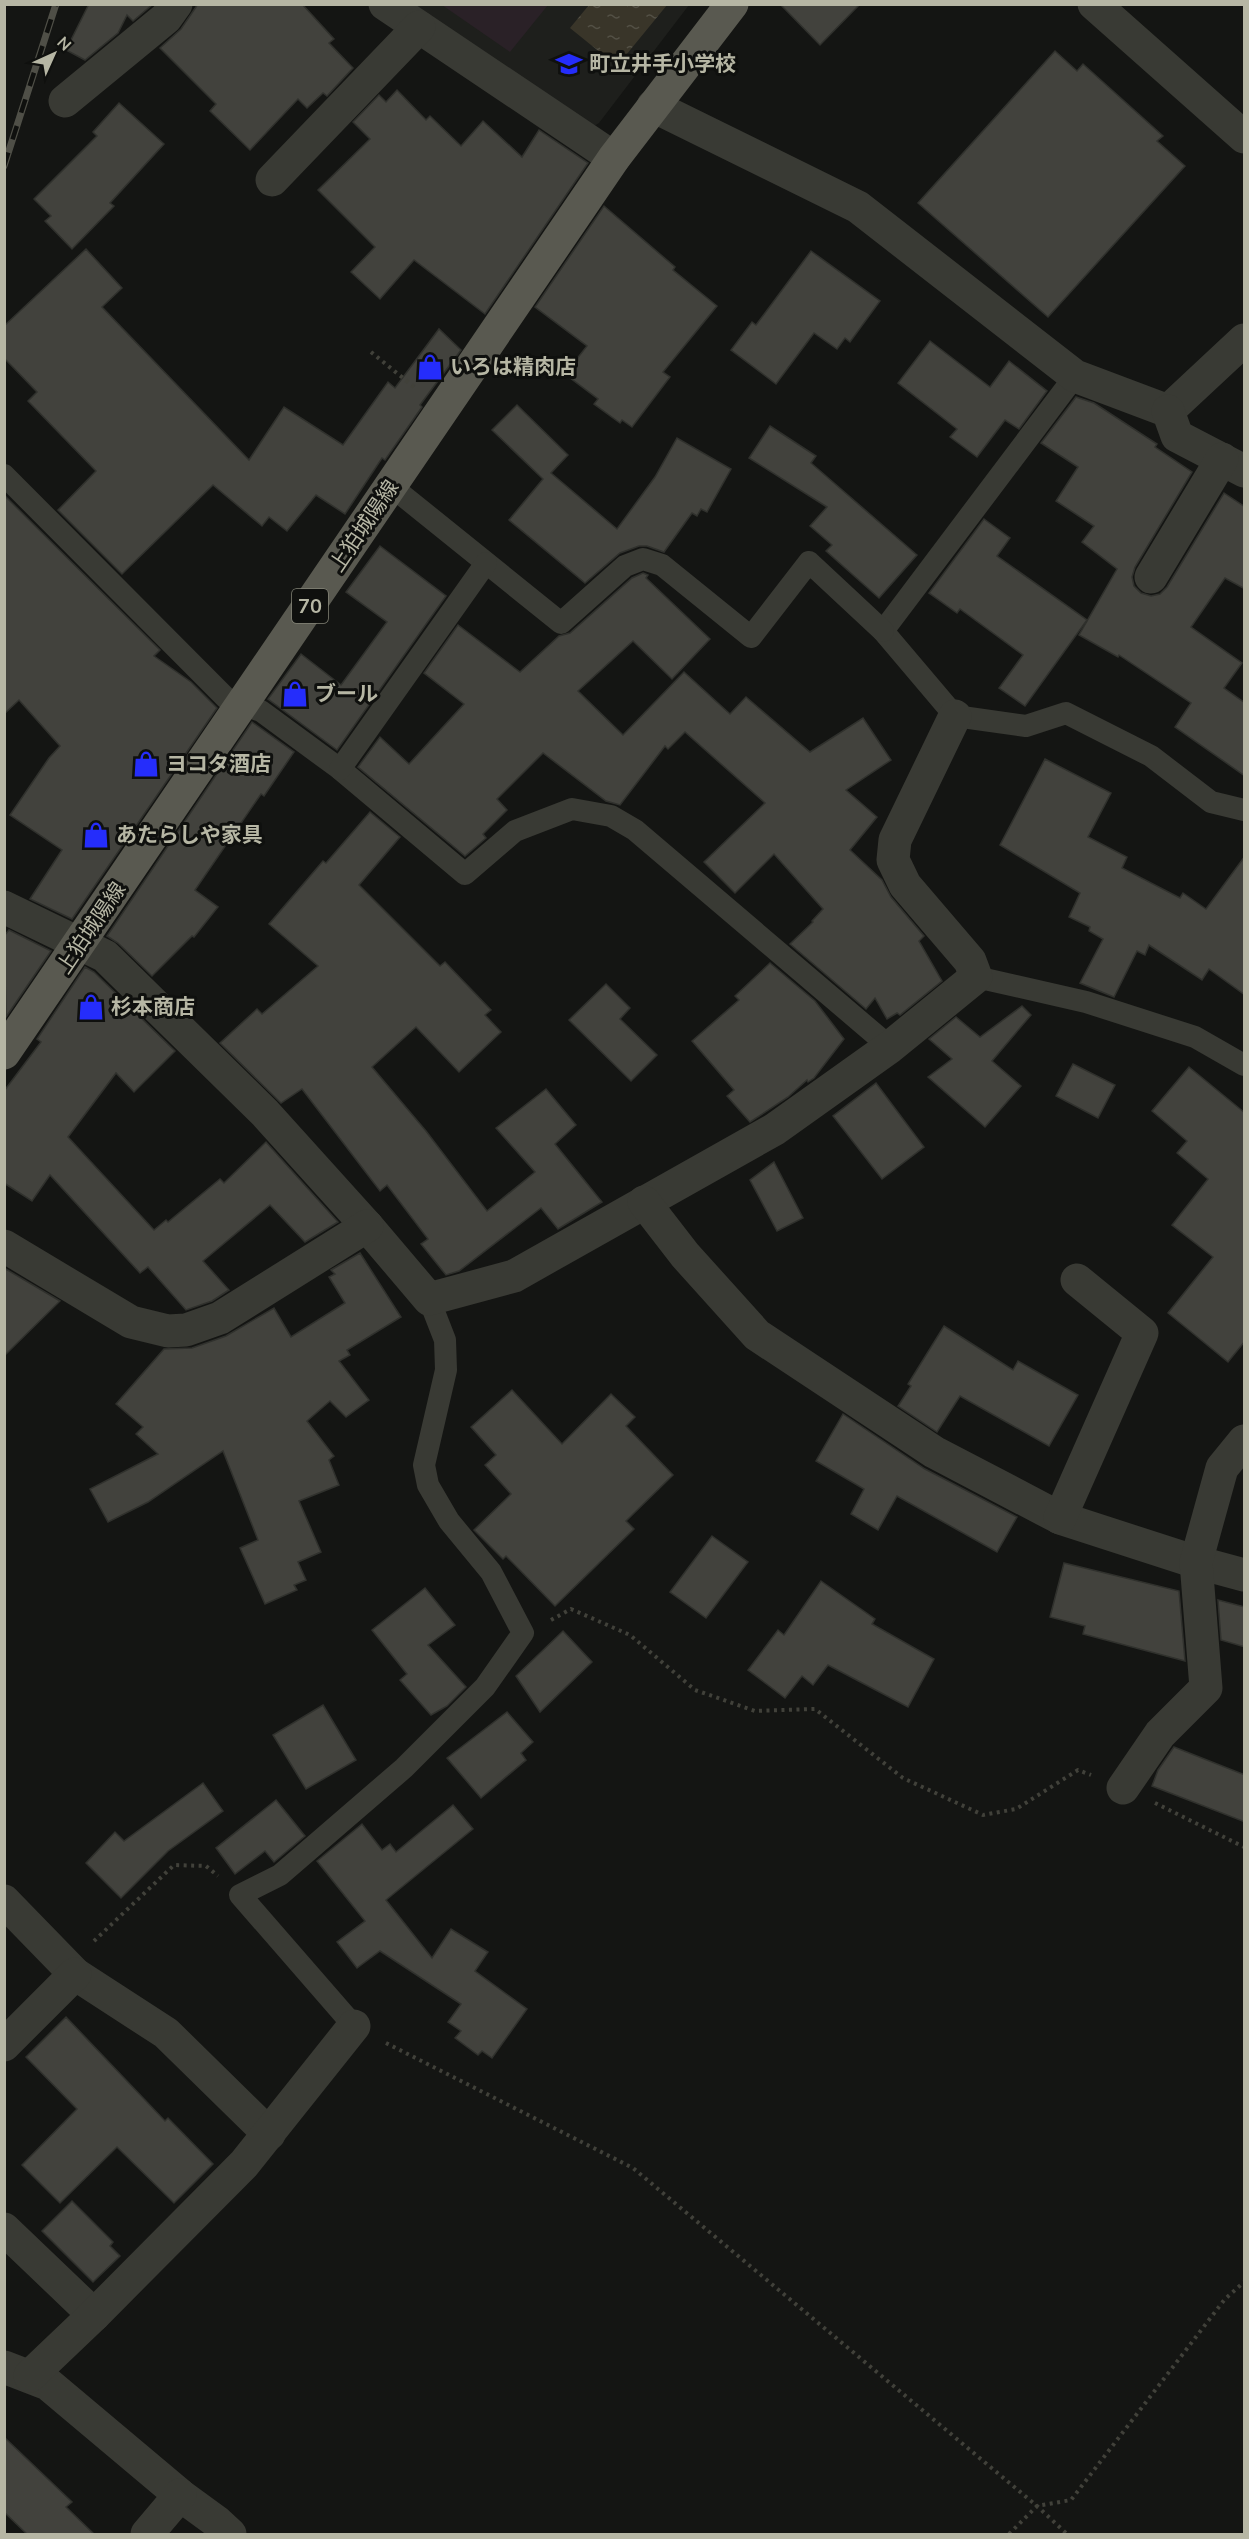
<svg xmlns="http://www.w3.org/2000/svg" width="1249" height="2539" font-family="Mulish,'Noto Sans JP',sans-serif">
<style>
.built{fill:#1e1f1c}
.green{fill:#2a2127}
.water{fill:url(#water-ripples)}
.building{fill:#42423d;stroke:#30312d;stroke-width:1.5}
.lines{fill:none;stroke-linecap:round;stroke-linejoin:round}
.path{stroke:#41413a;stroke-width:4;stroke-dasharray:3 4.5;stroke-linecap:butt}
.lane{stroke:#393a34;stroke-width:22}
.street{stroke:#393a34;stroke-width:33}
.primary{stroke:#595950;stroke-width:33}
.rail-casing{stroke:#4f4f47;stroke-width:7}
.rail{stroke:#0f100e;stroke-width:4.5;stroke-dasharray:14;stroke-linecap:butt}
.labels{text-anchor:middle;stroke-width:6;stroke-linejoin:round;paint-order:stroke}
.shield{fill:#0f100e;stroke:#848477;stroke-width:1.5}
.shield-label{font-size:20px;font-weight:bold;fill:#b6b6a4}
.poi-label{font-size:21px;font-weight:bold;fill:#b6b6a4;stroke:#0f100e;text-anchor:start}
.street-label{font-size:21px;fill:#b6b6a4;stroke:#0f100e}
</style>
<defs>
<pattern id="water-ripples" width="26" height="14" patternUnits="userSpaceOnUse" patternTransform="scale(1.5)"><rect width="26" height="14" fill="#393529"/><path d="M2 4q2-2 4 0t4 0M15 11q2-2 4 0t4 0" fill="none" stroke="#535045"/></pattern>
</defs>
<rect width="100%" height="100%" fill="#141513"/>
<!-- built -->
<path class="built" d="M 409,5 L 689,5 L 599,123 L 588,130 Z"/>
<!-- green -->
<path class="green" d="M 442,5 L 548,5 L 510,52 Z"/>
<!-- water -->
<path class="water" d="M 589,5 L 589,4 L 667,5 L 617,66 L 570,28 Z"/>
<!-- building -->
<g class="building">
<path d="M 89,4 L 153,4 L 133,21 L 127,15 L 118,33 L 85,60 L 66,50 Z"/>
<path d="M 198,4 L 302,4 L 334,39 L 329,43 L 353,68 L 327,96 L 323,93 L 307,108 L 298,99 L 250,150 L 210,111 L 216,104 L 160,48 L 181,29 Z"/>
<path d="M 780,4 L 860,4 L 820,45 Z"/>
<path d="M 1055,51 L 1077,71 L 1083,64 L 1163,136 L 1157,141 L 1185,166 L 1048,317 L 918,203 Z"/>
<path d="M 397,90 L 426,120 L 430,116 L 461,146 L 483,121 L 522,157 L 539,130 L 588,163 L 485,314 L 414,260 L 380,299 L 351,272 L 375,247 L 318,190 L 370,139 L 353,122 L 379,95 L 386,102 Z"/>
<path d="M 119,103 L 164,144 L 110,203 L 114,206 L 72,249 L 45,221 L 51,216 L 34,199 L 97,136 L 93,132 Z"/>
<path d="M 604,206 L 675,267 L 673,270 L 717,306 L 663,372 L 670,377 L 632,427 L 622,420 L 620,423 L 594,404 L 598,399 L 565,374 L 587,346 L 535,307 Z"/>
<path d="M 86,249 L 122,288 L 102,307 L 249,460 L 284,407 L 343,445 L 388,382 L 395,388 L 439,329 L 461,350 L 420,405 L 422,407 L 385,460 L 382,458 L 345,514 L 316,495 L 287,531 L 269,517 L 262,526 L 213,485 L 122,574 L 58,510 L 96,471 L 28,401 L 37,392 L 4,358 L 4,326 Z"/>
<path d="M 811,251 L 880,301 L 850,342 L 845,338 L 837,349 L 814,333 L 776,384 L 731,350 L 752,322 L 756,325 Z"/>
<path d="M 930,341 L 990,387 L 1009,361 L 1047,391 L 1019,429 L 1005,420 L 977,457 L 950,437 L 957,429 L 898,383 Z"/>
<path d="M 1076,397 L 1094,403 L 1157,444 L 1155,447 L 1192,472 L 1135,567 L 1132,577 L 1134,586 L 1141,593 L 1151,596 L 1160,594 L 1167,587 L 1224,493 L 1245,507 L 1245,589 L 1225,578 L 1191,627 L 1242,663 L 1224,688 L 1245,703 L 1245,776 L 1175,727 L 1191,703 L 1119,655 L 1118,657 L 1079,635 L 1117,569 L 1082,542 L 1094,526 L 1056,501 L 1078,467 L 1041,443 Z"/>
<path d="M 517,405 L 568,455 L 551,473 L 617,529 L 655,477 L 677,438 L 731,469 L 707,512 L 701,509 L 697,516 L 692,513 L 664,552 L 647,546 L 639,546 L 620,553 L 585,583 L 509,520 L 543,479 L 492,430 Z"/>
<path d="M 770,426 L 816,456 L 811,463 L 917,555 L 879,598 L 826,551 L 832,545 L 810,526 L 827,507 L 749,458 Z"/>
<path d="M 4,495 L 160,650 L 154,656 L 191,682 L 217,708 L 72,919 L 30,899 L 62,850 L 10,815 L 49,758 L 60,746 L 19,700 L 4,714 Z"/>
<path d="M 984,519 L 1010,538 L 997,556 L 1087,620 L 1025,706 L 999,688 L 1023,655 L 960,609 L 957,613 L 929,593 Z"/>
<path d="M 380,546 L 446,596 L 337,750 L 268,699 L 301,654 L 341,685 L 387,622 L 346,592 Z"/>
<path d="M 643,573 L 648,575 L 646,578 L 710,639 L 672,679 L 633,641 L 578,691 L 623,735 L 684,672 L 730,714 L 746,697 L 810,752 L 863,718 L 891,760 L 846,790 L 877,817 L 850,850 L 882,880 L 891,897 L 924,936 L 919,941 L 942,981 L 900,1015 L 897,1013 L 887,1019 L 875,998 L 866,1009 L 790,944 L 813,922 L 812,921 L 823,909 L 774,854 L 735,893 L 704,862 L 765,803 L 685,732 L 668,749 L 665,746 L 620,805 L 606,801 L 543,753 L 497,799 L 507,810 L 483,834 L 486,838 L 465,856 L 358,767 L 380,737 L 409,764 L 464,704 L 424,673 L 458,625 L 520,672 L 559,636 L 570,633 L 632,578 Z"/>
<path d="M 252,722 L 294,752 L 264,796 L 261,794 L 195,890 L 218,907 L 194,937 L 192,936 L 152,976 L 118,943 L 107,936 Z"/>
<path d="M 1045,759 L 1111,793 L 1088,837 L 1127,857 L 1122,868 L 1180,898 L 1183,893 L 1206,909 L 1245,856 L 1245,995 L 1209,969 L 1202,980 L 1149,945 L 1145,955 L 1137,951 L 1114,997 L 1080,983 L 1103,939 L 1089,931 L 1090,927 L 1069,917 L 1080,893 L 1000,845 Z"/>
<path d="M 370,812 L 400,837 L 359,885 L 440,966 L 445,962 L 491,1010 L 485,1015 L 501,1032 L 459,1072 L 416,1027 L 372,1067 L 426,1131 L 487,1211 L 535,1172 L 496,1128 L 546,1089 L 576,1125 L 555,1144 L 602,1202 L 558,1229 L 541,1208 L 459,1271 L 446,1275 L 421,1244 L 428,1239 L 387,1185 L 380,1191 L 302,1089 L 281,1103 L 220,1043 L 257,1009 L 262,1014 L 318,966 L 269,924 L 323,861 L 326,863 Z"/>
<path d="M 9,930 L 51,951 L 6,1017 L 4,936 Z"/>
<path d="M 770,963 L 815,1001 L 844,1039 L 814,1078 L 808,1082 L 807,1080 L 788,1097 L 750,1122 L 727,1096 L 734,1090 L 692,1041 L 739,1000 L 735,996 Z"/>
<path d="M 85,967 L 94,972 L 175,1051 L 134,1092 L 116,1073 L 68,1137 L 154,1230 L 166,1220 L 168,1222 L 220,1179 L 224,1183 L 266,1142 L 338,1222 L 305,1242 L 270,1205 L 203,1261 L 229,1290 L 212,1301 L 186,1310 L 148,1267 L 140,1273 L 50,1175 L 32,1201 L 4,1183 L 4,1091 L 41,1042 L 37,1039 Z"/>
<path d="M 606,984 L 630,1008 L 620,1019 L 657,1055 L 631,1081 L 569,1020 Z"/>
<path d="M 1022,1006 L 1031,1015 L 992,1061 L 1021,1086 L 985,1127 L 928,1077 L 952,1059 L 929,1039 L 956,1017 L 980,1037 Z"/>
<path d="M 1073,1064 L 1115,1085 L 1098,1118 L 1056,1096 Z"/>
<path d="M 1189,1067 L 1245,1113 L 1245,1341 L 1228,1362 L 1168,1313 L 1213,1257 L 1172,1225 L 1208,1179 L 1177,1153 L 1187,1141 L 1152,1111 Z"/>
<path d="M 876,1083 L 924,1147 L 882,1179 L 833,1116 Z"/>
<path d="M 774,1162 L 803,1218 L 777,1231 L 750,1180 Z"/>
<path d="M 360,1253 L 401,1317 L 347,1350 L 350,1355 L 339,1361 L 369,1400 L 346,1417 L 330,1401 L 307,1421 L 334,1456 L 329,1460 L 339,1485 L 299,1501 L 321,1552 L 298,1562 L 306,1580 L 294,1585 L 297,1590 L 265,1604 L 240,1548 L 258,1540 L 223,1451 L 148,1502 L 108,1522 L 90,1489 L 158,1454 L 136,1434 L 143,1427 L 116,1404 L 164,1349 L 192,1348 L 226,1336 L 274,1308 L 291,1337 L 345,1303 L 329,1277 L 335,1274 L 331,1270 Z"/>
<path d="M 4,1268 L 60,1301 L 4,1356 Z"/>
<path d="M 944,1326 L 1013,1370 L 1018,1361 L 1078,1395 L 1049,1446 L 960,1396 L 937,1432 L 898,1406 L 911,1386 L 908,1384 Z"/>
<path d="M 512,1390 L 562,1444 L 611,1394 L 635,1417 L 626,1426 L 673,1475 L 626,1521 L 634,1529 L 555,1606 L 506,1556 L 503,1559 L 474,1530 L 511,1494 L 485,1465 L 496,1455 L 471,1427 Z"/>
<path d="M 843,1414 L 925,1469 L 1017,1517 L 997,1552 L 897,1496 L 878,1530 L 851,1514 L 864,1489 L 816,1461 Z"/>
<path d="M 712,1536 L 748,1562 L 706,1618 L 670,1592 Z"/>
<path d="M 1064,1563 L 1179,1591 L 1185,1661 L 1083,1634 L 1085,1626 L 1050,1617 Z"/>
<path d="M 821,1581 L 875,1619 L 872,1624 L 934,1659 L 908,1707 L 828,1665 L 813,1685 L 802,1676 L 785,1698 L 748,1670 L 778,1630 L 784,1635 Z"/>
<path d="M 425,1588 L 455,1625 L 428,1645 L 466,1687 L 447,1706 L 431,1715 L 400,1680 L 407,1674 L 372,1630 Z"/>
<path d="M 1218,1600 L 1245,1607 L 1245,1647 L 1221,1640 Z"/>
<path d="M 563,1631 L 592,1662 L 540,1712 L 516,1676 Z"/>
<path d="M 323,1705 L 356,1760 L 306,1789 L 273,1735 Z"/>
<path d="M 507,1712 L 533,1742 L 521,1753 L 526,1760 L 481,1798 L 447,1758 Z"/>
<path d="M 1174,1747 L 1245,1775 L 1245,1822 L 1152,1786 L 1158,1770 Z"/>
<path d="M 203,1783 L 223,1811 L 168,1851 L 121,1898 L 86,1863 L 115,1832 L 124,1841 Z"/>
<path d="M 276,1800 L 305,1836 L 274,1862 L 265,1851 L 235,1874 L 216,1848 Z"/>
<path d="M 453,1805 L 473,1829 L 386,1900 L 432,1958 L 451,1929 L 488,1952 L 475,1971 L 527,2009 L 492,2058 L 482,2051 L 478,2055 L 455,2038 L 461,2031 L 448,2022 L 461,2004 L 380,1951 L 357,1968 L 337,1942 L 365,1921 L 317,1861 L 362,1824 L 382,1850 L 390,1844 L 396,1852 Z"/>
<path d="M 66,2017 L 165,2121 L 168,2118 L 213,2164 L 174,2203 L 117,2147 L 60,2203 L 22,2165 L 77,2109 L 26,2057 Z"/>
<path d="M 72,2201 L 113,2242 L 110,2246 L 120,2256 L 93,2282 L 42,2231 Z"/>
<path d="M 4,2437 L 72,2502 L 66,2507 L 95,2535 L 28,2535 L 4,2512 Z"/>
</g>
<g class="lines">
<!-- path -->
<g class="path">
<path d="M 371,352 L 414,387"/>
<path d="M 551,1620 L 571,1609 L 630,1635 L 695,1690 L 755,1711 L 815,1709 L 903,1778 L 983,1815 L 1016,1809 L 1078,1770 L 1091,1775"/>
<path d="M 1155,1803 L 1244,1847"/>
<path d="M 94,1941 L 174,1865 L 206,1866 L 218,1876"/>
<path d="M 386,2043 L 633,2168 L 1037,2506 L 1067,2534"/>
<path d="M 1009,2534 L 1037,2506 L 1071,2500 L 1225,2299 L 1244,2282"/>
</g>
<!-- lane -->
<g class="lane">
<path d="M 1075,376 L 883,631 L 955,716 L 1026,726 L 1066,713 L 1151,756 L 1211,802 L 1244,810"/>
<path d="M 4,475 L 226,698 L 261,711 L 340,769 L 465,874 L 515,831 L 572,809 L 611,816 L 635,830 L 890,1047"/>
<path d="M 391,486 L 561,623 L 625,566 L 643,559 L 662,565 L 751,637 L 809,562 L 883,631"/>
<path d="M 340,769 L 486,563"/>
<path d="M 976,977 L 1086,1002 L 1195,1037 L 1244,1065"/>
<path d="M 354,2026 L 240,1895 L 280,1875 L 404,1768 L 485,1687 L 523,1633 L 491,1572 L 449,1521 L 428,1485 L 424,1465 L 446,1370 L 445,1340 L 429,1299"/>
</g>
<!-- street -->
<g class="street">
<path d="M 385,4 L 614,158"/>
<path d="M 1094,4 L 1244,137"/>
<path d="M 65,101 L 166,18 L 176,4"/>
<path d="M 653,106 L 858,207 L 1075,376 L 1168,411 L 1244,340"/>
<path d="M 272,180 L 419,27"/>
<path d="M 1168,411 L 1177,436 L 1244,471"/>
<path d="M 1151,577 L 1222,459"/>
<path d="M 4,907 L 105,956 L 265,1113 L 367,1226 L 429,1299 L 514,1276 L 775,1129 L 890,1047 L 976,977 L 970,961 L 905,885 L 893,860 L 895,840 L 955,716"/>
<path d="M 644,1202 L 685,1255 L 757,1335 L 934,1452 L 1060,1518 L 1196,1562 L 1244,1575"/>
<path d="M 4,1246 L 131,1322 L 168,1331 L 186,1330 L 220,1318 L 367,1226"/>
<path d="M 1060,1518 L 1142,1333 L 1077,1280"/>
<path d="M 1123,1788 L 1160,1734 L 1206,1688 L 1196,1562 L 1222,1468 L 1244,1441"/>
<path d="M 4,1901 L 75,1974 L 166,2033 L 269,2134"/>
<path d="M 4,2045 L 75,1974"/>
<path d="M 4,2229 L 94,2315"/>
<path d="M 4,2367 L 48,2384 L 180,2495 L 217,2522 L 230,2534"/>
<path d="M 30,2376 L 94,2315 L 244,2164 L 354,2026"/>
<path d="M 147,2534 L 180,2495"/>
</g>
<!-- primary -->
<path class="primary" d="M 4,1053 L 614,158 L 732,4"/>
<!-- rail casing -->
<g class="rail-casing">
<path id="rail" d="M 4,166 L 56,4"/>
</g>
<!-- rail -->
<use href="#rail" class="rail"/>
</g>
<!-- icons -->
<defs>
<g id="school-bare" transform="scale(2.07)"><path d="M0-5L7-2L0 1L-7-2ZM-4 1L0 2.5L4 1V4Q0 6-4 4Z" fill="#252dfb" stroke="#0f100e" stroke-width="2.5" paint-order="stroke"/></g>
<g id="shop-bare" transform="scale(2.07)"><path d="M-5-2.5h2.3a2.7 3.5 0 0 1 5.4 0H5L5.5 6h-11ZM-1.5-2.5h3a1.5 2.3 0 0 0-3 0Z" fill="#252dfb" stroke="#0f100e" stroke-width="2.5" paint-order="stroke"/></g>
</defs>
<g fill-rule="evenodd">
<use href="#school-bare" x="569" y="64"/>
<use href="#shop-bare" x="430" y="367"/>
<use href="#shop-bare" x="295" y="694"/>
<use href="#shop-bare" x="146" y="764"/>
<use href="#shop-bare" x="96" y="835"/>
<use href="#shop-bare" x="91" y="1007"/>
</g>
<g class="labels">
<!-- shield labels -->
<rect class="shield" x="292" y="589" width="36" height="34" rx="4.5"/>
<g class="shield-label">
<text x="310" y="613">70</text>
</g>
<!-- poi labels -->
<g class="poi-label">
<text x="589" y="71">町立井手小学校</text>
<text x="450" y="374">いろは精肉店</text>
<text x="315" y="701">ブール</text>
<text x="166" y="771">ヨコタ酒店</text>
<text x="116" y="842">あたらしや家具</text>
<text x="111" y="1014">杉本商店</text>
</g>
<!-- street labels -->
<g class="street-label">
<text transform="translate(364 526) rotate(-56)" y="7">上狛城陽線</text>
<text transform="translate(91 928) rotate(-56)" y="7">上狛城陽線</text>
</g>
</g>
<!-- border -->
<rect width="1249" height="2539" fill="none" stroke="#b6b6a4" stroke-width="12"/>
<!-- north arrow -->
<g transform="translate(54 54) rotate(45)" stroke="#0f100e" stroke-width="4.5" paint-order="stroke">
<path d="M0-4.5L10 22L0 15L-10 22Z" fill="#b6b6a4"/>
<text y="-9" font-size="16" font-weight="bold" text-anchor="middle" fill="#b6b6a4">N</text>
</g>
</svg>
